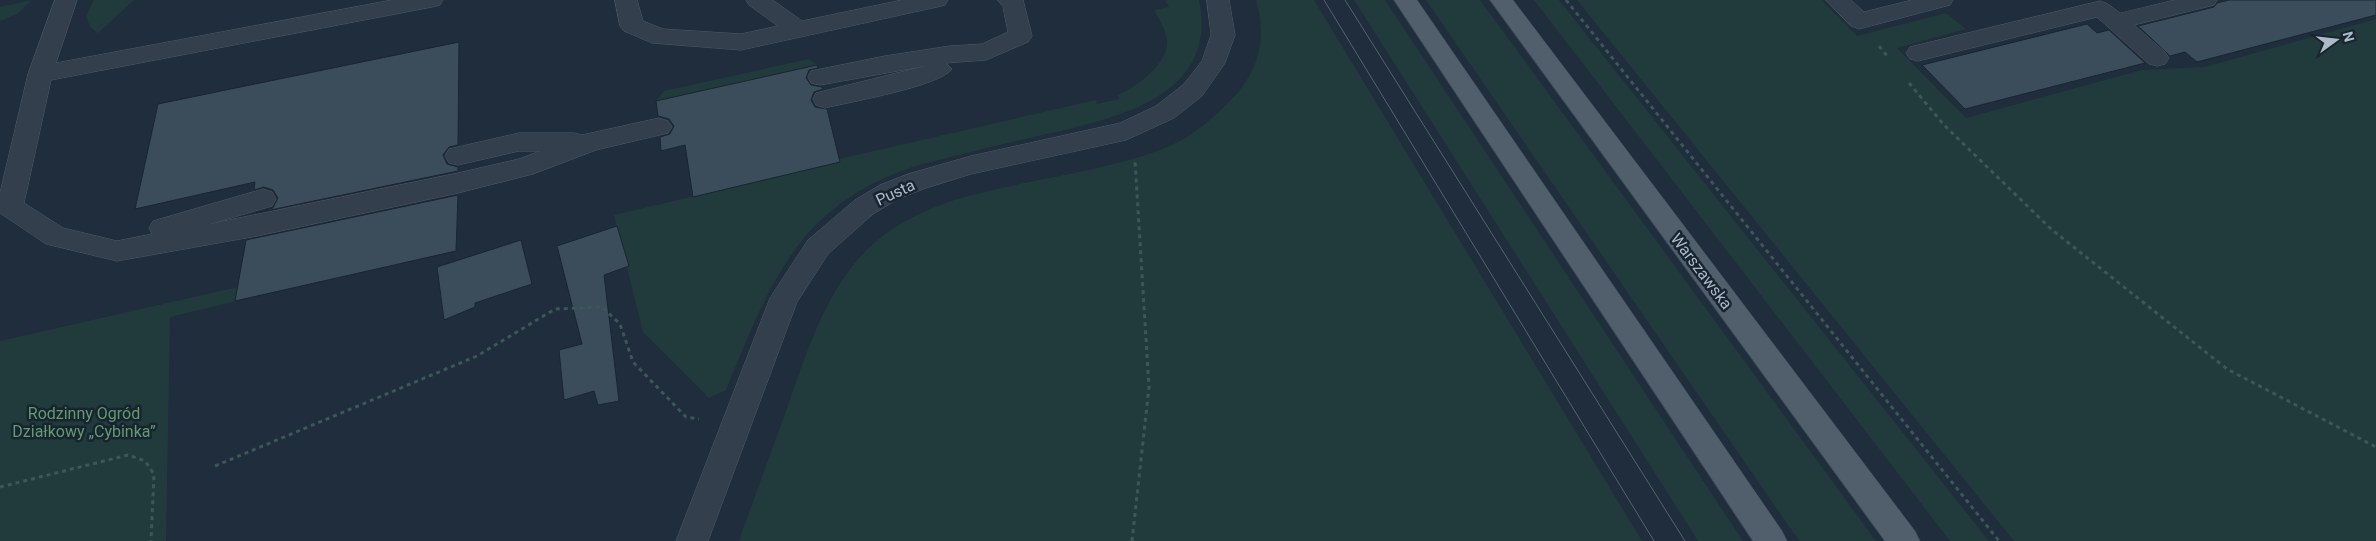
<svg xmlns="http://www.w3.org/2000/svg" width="2376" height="541" font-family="Roboto,sans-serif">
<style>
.green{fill:#213b3d}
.building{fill:#3b4c5b;stroke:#1a2632}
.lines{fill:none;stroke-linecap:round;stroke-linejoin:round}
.minor-casing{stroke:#4e5a66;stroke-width:1}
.major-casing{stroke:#3c4855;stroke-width:1}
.path{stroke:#3c5757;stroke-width:3;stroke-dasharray:4 4;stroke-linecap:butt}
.minor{fill:#333f4c;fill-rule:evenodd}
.major{fill:#515e6c;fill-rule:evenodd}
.tram{stroke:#546373;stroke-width:1}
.labels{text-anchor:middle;stroke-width:5;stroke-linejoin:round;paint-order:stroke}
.street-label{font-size:16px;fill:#aebac8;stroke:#182430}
.park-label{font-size:16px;fill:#629b6c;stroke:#182430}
</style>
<rect width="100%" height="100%" fill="#1f2d3c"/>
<!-- green -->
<g class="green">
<path d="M 32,0 L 17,14 L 0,21 L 0,7 Z"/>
<path d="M 94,0 L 134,0 L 98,33 L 90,27 L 86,16 Z"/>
<path d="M 1165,0 L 1199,0 C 1220,101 1107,120 1034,137 C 995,146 957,155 919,165 C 798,203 770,283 726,390 L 709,398 L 643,332 L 614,215 L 840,162 L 839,159 L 1096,100 L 1097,104 L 1119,99 L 1118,95 C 1138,86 1174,60 1166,35 C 1164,26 1158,18 1154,10 L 1169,7 Z"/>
<path d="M 1256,0 L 1314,0 L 1642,541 L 739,541 C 754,498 770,455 786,411 C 807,352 826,286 874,243 C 897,223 925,210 954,200 C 999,187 1047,179 1093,169 C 1122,162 1153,155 1180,141 C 1198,131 1214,117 1229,102 C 1258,74 1268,39 1256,0 Z"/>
<path d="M 1354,0 L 1385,0 L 1743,541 L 1698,541 Z"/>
<path d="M 1426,0 L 1480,0 L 1876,541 L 1799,541 Z"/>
<path d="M 1534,0 L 1559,0 L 1989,541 L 1950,541 Z"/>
<path d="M 1577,0 L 1821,0 L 1857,36 L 1946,13 L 1966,29 L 1897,48 L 1966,118 L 2142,70 L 2205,67 L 2376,19 L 2376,541 L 2014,541 Z"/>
<path d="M 809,59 L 817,65 L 656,101 L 664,91 Z"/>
<path d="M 238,287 L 236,301 L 170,317 L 166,541 L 0,541 L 0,341 Z"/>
</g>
<!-- building -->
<g class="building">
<path d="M 2229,0 L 2376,0 L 2376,15 L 2197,62 L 2185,52 L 2170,56 L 2138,26 L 2214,7 L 2217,3 Z"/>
<path d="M 2087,24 L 2097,33 L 2109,30 L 2145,63 L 1965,109 L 1922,65 Z"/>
<path d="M 459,42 L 458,145 L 449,147 L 443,155 L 447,164 L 458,167 L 458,171 L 256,213 L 273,208 L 278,198 L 273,190 L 264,187 L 254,190 L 255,182 L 135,209 L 158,104 Z"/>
<path d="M 817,65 L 818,68 L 809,70 L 806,78 L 811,85 L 822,87 L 823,89 L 814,92 L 811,100 L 815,107 L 827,109 L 840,162 L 693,197 L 685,145 L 661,151 L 660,137 L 670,134 L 674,126 L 669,119 L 658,116 L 656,101 Z"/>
<path d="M 458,195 L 456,251 L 235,301 L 246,240 Z"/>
<path d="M 617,226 L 629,266 L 604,275 L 619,401 L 598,405 L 594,391 L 564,400 L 559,350 L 582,344 L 557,246 Z"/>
<path d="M 521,240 L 532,284 L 475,303 L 475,307 L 444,320 L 437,267 Z"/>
</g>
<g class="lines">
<!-- minor casing -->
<g class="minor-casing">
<g id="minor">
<path d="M 55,0 L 77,0 L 56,63 L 392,0 L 443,0 L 440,5 L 432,7 L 51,80 L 24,203 L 63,228 L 117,241 L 152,234 L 149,228 L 153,221 L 263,189 L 272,192 L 276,199 L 272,206 L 210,224 L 458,173 L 519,159 L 540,151 L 519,151 L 458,165 L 449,163 L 445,156 L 449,149 L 519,133 L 574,133 L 582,135 L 659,118 L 668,121 L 672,127 L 668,133 L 596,150 L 533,174 L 458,193 L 257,236 L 117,261 L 46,244 L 0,213 L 0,193 L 28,74 Z"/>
<path d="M 615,0 L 637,0 L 643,21 L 663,29 L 741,34 L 778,26 L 749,5 L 746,0 L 773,0 L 802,21 L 902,0 L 948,0 L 945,5 L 937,7 L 741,50 L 652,43 L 624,31 L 620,26 Z"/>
<path d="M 998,0 L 1023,0 L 1032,36 L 1028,42 L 986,60 L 946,63 L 952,69 C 941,86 849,102 825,108 L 816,105 L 813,99 L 816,93 L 925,66 L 820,85 L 811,83 L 808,77 L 811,71 L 885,56 L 950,46 L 982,44 L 1008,32 L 1003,7 Z"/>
<path d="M 1207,0 L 1229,0 L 1235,35 L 1225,63 L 1202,96 L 1174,118 L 1126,140 L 971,174 L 926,188 L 898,199 L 873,214 L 828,254 L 797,302 L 708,541 L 676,541 L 770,298 L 808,240 L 855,200 L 880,185 L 908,174 L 971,156 L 1120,123 L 1156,106 L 1184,84 L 1202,61 L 1211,35 Z"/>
<path d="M 1826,0 L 1851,0 L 1864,12 L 1912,0 L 1953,0 L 1950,5 L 1859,29 L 1851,26 Z"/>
<path d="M 2175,0 L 2217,0 L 2214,5 L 2134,25 L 2165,52 L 2169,58 L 2165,64 L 2157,66 L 2149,64 L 2097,17 L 1918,61 L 1910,59 L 1906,53 L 1910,47 L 1918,45 L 2100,1 L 2108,4 L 2120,13 Z"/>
</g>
</g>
<!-- major casing -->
<g class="major-casing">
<g id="major">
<path d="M 1394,0 L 1417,0 L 1782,531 L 1787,541 L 1753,541 Z"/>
<path d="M 1490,0 L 1513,0 L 1915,531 L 1920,541 L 1885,541 Z"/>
</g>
</g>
<!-- path -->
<g class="path">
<path d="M 1566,0 L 1999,541"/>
<path d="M 1879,46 L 1888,57"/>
<path d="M 1909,83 L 1944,125 L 2051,229 L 2227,369 L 2376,447"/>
<path d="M 215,466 L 477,356 L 555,309 L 602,307 L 620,324 L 633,362 L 686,417 L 699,419"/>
<path d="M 0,487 L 128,455 L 145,461 L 154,474 L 151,541"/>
<path d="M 1132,541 L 1149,387 L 1135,161"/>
</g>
<!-- minor -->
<use href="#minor" class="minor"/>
<!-- major -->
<use href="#major" class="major"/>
<!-- tram -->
<g class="tram">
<path d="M 1324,0 L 1654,541"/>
<path d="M 1345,0 L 1685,541"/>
</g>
</g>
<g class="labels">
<!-- street labels -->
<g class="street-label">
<text transform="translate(895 192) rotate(-25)" y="6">Pusta</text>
<text transform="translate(1702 271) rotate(53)" y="6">Warszawska</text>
</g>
<!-- park labels -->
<g class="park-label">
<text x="84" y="419">Rodzinny Ogród<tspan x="84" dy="18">Działkowy „Cybinka”</tspan></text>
</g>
</g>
<!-- north arrow -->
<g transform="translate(2336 40) rotate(75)" stroke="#182430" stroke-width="4" paint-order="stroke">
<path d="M0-4L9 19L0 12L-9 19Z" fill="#aebac8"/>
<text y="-8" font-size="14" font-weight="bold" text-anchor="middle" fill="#aebac8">N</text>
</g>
</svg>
